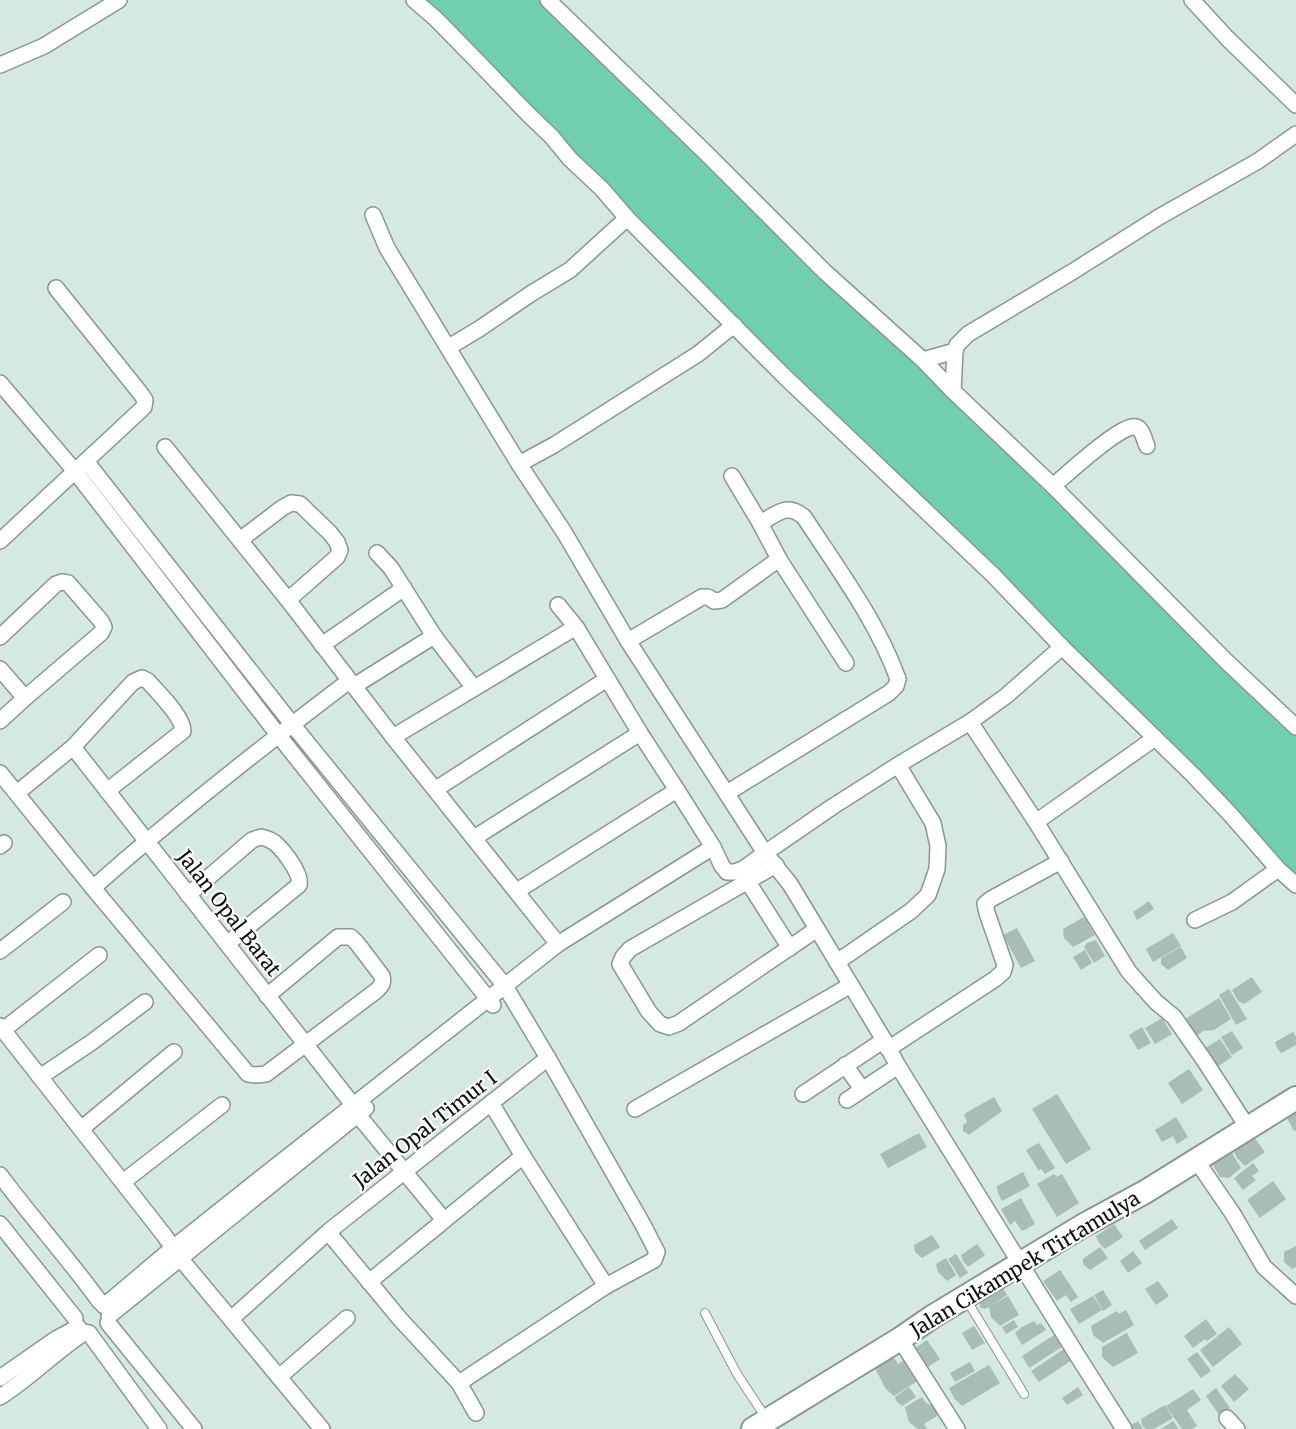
<svg xmlns="http://www.w3.org/2000/svg" width="1296" height="1429" font-family="Merriweather,serif">
<style>
.water{fill:#71cfb0}
.building{fill:#a9bcb5}
.lines{fill:none;stroke-linecap:round;stroke-linejoin:round}
.lane-casing{stroke:#869891;stroke-width:10}
.street-casing{stroke:#869891;stroke-width:18}
.secondary-casing{stroke:#869891;stroke-width:26}
.lane{stroke:#fff;stroke-width:8}
.street{stroke:#fff;stroke-width:15}
.secondary{stroke:#fff;stroke-width:22}
.labels{text-anchor:middle;stroke-width:4.5;stroke-linejoin:round;paint-order:stroke}
.street-label{font-size:20px;fill:#0b110f;stroke:#fff}
</style>
<rect width="100%" height="100%" fill="#d5e9e1"/>
<!-- water -->
<path class="water" d="M 414,0 L 548,0 L 1296,727 L 1296,885 Z"/>
<!-- building -->
<g class="building">
<path d="M 1149,901 L 1154,909 L 1137,920 L 1133,912 Z"/>
<path d="M 1084,917 L 1095,935 L 1073,947 L 1064,938 L 1063,929 Z"/>
<path d="M 1017,928 L 1035,961 L 1021,968 L 1003,935 Z"/>
<path d="M 1173,933 L 1181,946 L 1153,962 L 1146,949 Z"/>
<path d="M 1096,940 L 1105,956 L 1094,963 L 1084,947 L 1087,943 Z"/>
<path d="M 1181,947 L 1187,958 L 1168,970 L 1161,964 L 1161,958 Z"/>
<path d="M 1085,950 L 1092,963 L 1081,970 L 1073,957 Z"/>
<path d="M 1252,977 L 1262,992 L 1244,1004 L 1238,1001 L 1232,990 Z"/>
<path d="M 1229,989 L 1247,1019 L 1236,1025 L 1219,995 Z"/>
<path d="M 1219,998 L 1231,1019 L 1214,1030 L 1203,1031 L 1194,1038 L 1182,1021 Z"/>
<path d="M 1162,1018 L 1172,1034 L 1155,1044 L 1145,1028 Z"/>
<path d="M 1142,1027 L 1151,1043 L 1138,1050 L 1129,1035 Z"/>
<path d="M 1232,1031 L 1243,1048 L 1232,1055 L 1221,1037 Z"/>
<path d="M 1293,1032 L 1296,1037 L 1296,1045 L 1281,1053 L 1277,1048 L 1275,1042 Z"/>
<path d="M 1220,1039 L 1232,1057 L 1214,1069 L 1202,1050 Z"/>
<path d="M 1189,1069 L 1203,1090 L 1182,1104 L 1168,1083 Z"/>
<path d="M 1057,1094 L 1091,1149 L 1066,1164 L 1032,1109 Z"/>
<path d="M 994,1097 L 1002,1111 L 969,1135 L 963,1131 L 963,1125 L 967,1122 L 964,1114 Z"/>
<path d="M 1296,1113 L 1296,1130 L 1294,1131 L 1287,1118 Z"/>
<path d="M 1176,1117 L 1188,1137 L 1177,1144 L 1173,1136 L 1162,1142 L 1155,1130 Z"/>
<path d="M 919,1133 L 927,1147 L 888,1168 L 880,1154 Z"/>
<path d="M 1252,1134 L 1265,1152 L 1245,1166 L 1237,1158 L 1232,1147 Z"/>
<path d="M 1039,1143 L 1055,1168 L 1045,1174 L 1041,1169 L 1039,1171 L 1026,1150 Z"/>
<path d="M 1229,1148 L 1241,1168 L 1229,1178 L 1220,1177 L 1209,1159 Z"/>
<path d="M 1253,1163 L 1259,1171 L 1252,1176 L 1256,1180 L 1243,1190 L 1234,1178 Z"/>
<path d="M 1023,1172 L 1030,1186 L 1002,1201 L 998,1193 L 997,1186 Z"/>
<path d="M 1054,1174 L 1057,1177 L 1062,1174 L 1079,1203 L 1057,1217 L 1037,1184 Z"/>
<path d="M 1273,1181 L 1286,1199 L 1260,1218 L 1247,1200 Z"/>
<path d="M 1021,1198 L 1035,1224 L 1022,1231 L 1015,1221 L 1010,1225 L 1001,1209 Z"/>
<path d="M 1172,1219 L 1178,1228 L 1145,1250 L 1139,1241 Z"/>
<path d="M 1114,1224 L 1123,1237 L 1105,1249 L 1099,1243 L 1096,1236 Z"/>
<path d="M 932,1235 L 940,1247 L 922,1258 L 915,1252 L 914,1245 Z"/>
<path d="M 977,1244 L 985,1255 L 968,1267 L 963,1261 L 961,1255 Z"/>
<path d="M 1296,1246 L 1296,1267 L 1292,1269 L 1284,1262 L 1284,1252 Z"/>
<path d="M 1100,1247 L 1108,1258 L 1090,1270 L 1083,1264 L 1083,1259 Z"/>
<path d="M 1133,1251 L 1142,1263 L 1128,1273 L 1120,1261 Z"/>
<path d="M 956,1254 L 968,1273 L 960,1278 L 948,1259 Z"/>
<path d="M 946,1258 L 956,1275 L 947,1281 L 938,1272 L 936,1264 Z"/>
<path d="M 1060,1270 L 1078,1297 L 1071,1302 L 1066,1295 L 1057,1301 L 1043,1281 Z"/>
<path d="M 1158,1281 L 1169,1296 L 1156,1305 L 1145,1289 Z"/>
<path d="M 1002,1286 L 1007,1295 L 994,1304 L 1008,1296 L 1019,1315 L 1000,1326 L 991,1317 L 989,1307 L 985,1309 L 980,1307 L 980,1303 L 981,1300 Z"/>
<path d="M 1103,1290 L 1112,1305 L 1103,1311 L 1094,1295 Z"/>
<path d="M 1093,1296 L 1102,1310 L 1079,1324 L 1070,1309 Z"/>
<path d="M 1126,1310 L 1134,1325 L 1103,1343 L 1093,1335 L 1091,1326 L 1117,1311 L 1119,1314 Z"/>
<path d="M 1206,1319 L 1217,1334 L 1207,1341 L 1205,1339 L 1193,1348 L 1184,1336 Z"/>
<path d="M 1014,1320 L 1018,1327 L 1006,1334 L 1002,1327 Z"/>
<path d="M 1034,1321 L 1037,1325 L 1041,1323 L 1046,1330 L 1022,1345 L 1015,1333 L 1022,1327 Z"/>
<path d="M 974,1326 L 985,1343 L 972,1350 L 962,1333 Z"/>
<path d="M 1229,1327 L 1242,1344 L 1213,1367 L 1200,1350 Z"/>
<path d="M 1057,1333 L 1065,1345 L 1029,1368 L 1022,1356 Z"/>
<path d="M 1127,1333 L 1138,1353 L 1113,1367 L 1102,1357 L 1102,1347 Z"/>
<path d="M 927,1340 L 940,1359 L 925,1369 L 915,1355 L 927,1346 L 916,1353 L 914,1349 Z"/>
<path d="M 1067,1347 L 1075,1358 L 1039,1382 L 1031,1371 Z"/>
<path d="M 890,1351 L 898,1364 L 909,1357 L 922,1378 L 894,1396 L 886,1389 L 872,1363 Z"/>
<path d="M 1197,1352 L 1211,1371 L 1201,1378 L 1187,1359 Z"/>
<path d="M 970,1362 L 975,1371 L 955,1382 L 950,1373 Z"/>
<path d="M 989,1365 L 1000,1383 L 962,1406 L 954,1398 L 949,1388 Z"/>
<path d="M 1235,1374 L 1249,1389 L 1234,1402 L 1221,1386 Z"/>
<path d="M 909,1387 L 916,1397 L 902,1406 L 896,1401 L 895,1397 Z"/>
<path d="M 1078,1387 L 1083,1395 L 1067,1405 L 1062,1398 Z"/>
<path d="M 1216,1388 L 1230,1408 L 1220,1416 L 1206,1396 Z"/>
<path d="M 1193,1389 L 1201,1400 L 1187,1410 L 1197,1426 L 1192,1429 L 1182,1429 L 1166,1406 Z"/>
<path d="M 922,1397 L 926,1403 L 936,1407 L 937,1416 L 924,1424 L 927,1429 L 918,1429 L 909,1422 L 905,1407 Z"/>
<path d="M 1165,1405 L 1173,1418 L 1154,1429 L 1146,1429 L 1142,1425 L 1141,1419 Z"/>
<path d="M 1138,1421 L 1143,1429 L 1133,1429 L 1131,1425 Z"/>
<path d="M 1173,1421 L 1179,1429 L 1161,1429 Z"/>
</g>
<g class="lines">
<!-- lane casing -->
<g class="lane-casing">
<g id="lane">
<path d="M 966,1299 L 1024,1394"/>
<path d="M 705,1313 L 737,1374 L 766,1418"/>
</g>
</g>
<!-- street casing -->
<g class="street-casing">
<g id="street">
<path d="M 414,0 L 436,19 L 478,62 L 528,114 L 552,137 L 570,159 L 602,189 L 627,218 L 784,376 L 993,575 L 1062,647 L 1193,775 L 1230,814 L 1278,869 L 1296,885"/>
<path d="M 548,0 L 706,153 L 825,272 L 923,360 L 953,391 L 1053,486 L 1226,661 L 1296,727"/>
<path d="M 1192,0 L 1227,38 L 1296,105"/>
<path d="M 0,65 L 44,46 L 119,0"/>
<path d="M 373,215 L 387,248 L 519,464 L 564,532 L 628,641 L 765,853 L 790,884 L 884,1040 L 898,1066 L 1077,1355 L 1124,1429"/>
<path d="M 449,347 L 479,329 L 532,293 L 570,270 L 627,218"/>
<path d="M 923,360 L 955,351"/>
<path d="M 0,383 L 74,470 L 279,736 L 493,1005"/>
<path d="M 953,391 L 955,351 L 957,345 L 968,334 L 1072,272 L 1159,217 L 1258,161 L 1296,134"/>
<path d="M 165,447 L 288,600 L 393,737 L 558,944"/>
<path d="M 86,461 L 292,724 L 505,986 L 548,1058 L 642,1223 L 657,1252 L 654,1260 L 606,1286 L 459,1383"/>
<path d="M 519,464 L 554,445 L 698,354 L 734,325"/>
<path d="M 732,476 L 760,523"/>
<path d="M 1053,486 C 1065,476 1123,422 1136,427 C 1143,429 1144,440 1147,446"/>
<path d="M 240,540 L 282,508 L 291,503 L 300,504 L 330,533 L 337,542 L 340,550 L 337,557 L 288,600"/>
<path d="M 0,541 L 144,407 L 145,400 L 141,394 L 56,288"/>
<path d="M 377,553 L 391,568 L 434,636 L 474,688"/>
<path d="M 779,559 L 846,663"/>
<path d="M 558,605 L 576,627 L 640,733 L 677,790 L 713,847 L 722,866 L 727,872 L 735,872 L 743,869 L 765,853 L 832,807 L 898,765 L 970,722 L 1006,696 L 1062,647"/>
<path d="M 0,637 L 56,584 L 62,582 L 68,583 L 101,621 L 104,627 L 101,633 L 25,698 L 0,721"/>
<path d="M 628,641 L 702,597 L 708,597 L 714,601 L 722,600 L 779,559 L 760,523 C 777,514 787,502 804,517 C 838,569 877,621 898,679 L 896,686 L 889,693 L 727,793"/>
<path d="M 322,645 L 404,588"/>
<path d="M 0,669 L 25,698"/>
<path d="M 354,686 L 434,636"/>
<path d="M 970,722 L 1036,822 L 1129,972 L 1156,1002 L 1174,1017 L 1204,1060 L 1248,1128"/>
<path d="M 393,737 L 576,627"/>
<path d="M 73,747 L 353,1105 L 358,1115 L 444,1220"/>
<path d="M 0,773 L 93,888 L 248,1074 L 256,1075 L 266,1074 L 376,991 C 381,986 384,984 382,976 L 357,943 L 351,937 L 338,937 L 267,996"/>
<path d="M 436,789 L 607,679"/>
<path d="M 17,793 L 73,747 L 133,682 L 142,678 L 148,681 C 158,693 183,716 183,731 L 107,791"/>
<path d="M 1036,822 L 1155,738"/>
<path d="M 474,838 L 640,733"/>
<path d="M 0,846 L 4,843"/>
<path d="M 776,865 L 630,949 L 623,957 L 620,964 L 649,1012 L 660,1024 L 669,1027 L 679,1023 L 817,929"/>
<path d="M 748,882 L 790,948"/>
<path d="M 93,888 C 175,815 262,747 349,681"/>
<path d="M 517,891 L 677,790"/>
<path d="M 188,895 L 252,840 L 261,837 C 266,838 271,840 275,843 C 284,851 302,874 299,885 L 227,944"/>
<path d="M 1195,920 L 1232,902 L 1278,869"/>
<path d="M 0,951 L 63,902"/>
<path d="M 837,962 L 911,911 L 928,895 L 937,869 L 938,846 L 933,823 L 898,765"/>
<path d="M 0,1026 L 164,1235 L 180,1258 L 322,1429"/>
<path d="M 3,1030 L 99,955"/>
<path d="M 888,1049 L 995,979 L 1003,972 L 1005,965 L 987,913 L 985,904 L 991,899 L 1061,861"/>
<path d="M 845,1065 L 862,1089"/>
<path d="M 40,1077 L 92,1042 L 145,1002"/>
<path d="M 803,1094 L 884,1040"/>
<path d="M 847,1100 L 898,1066"/>
<path d="M 491,1103 L 523,1156 L 606,1286"/>
<path d="M 635,1109 L 851,985"/>
<path d="M 81,1129 L 174,1052"/>
<path d="M 1196,1160 L 1233,1214 L 1264,1267 L 1296,1296"/>
<path d="M 0,1175 C 32,1218 68,1258 100,1302"/>
<path d="M 123,1182 L 222,1105"/>
<path d="M 0,1224 L 75,1318"/>
<path d="M 328,1232 L 400,1319 L 459,1383 L 476,1413"/>
<path d="M 369,1282 L 523,1156"/>
<path d="M 104,1306 L 174,1247 L 262,1177 L 558,944 L 713,847"/>
<path d="M 109,1316 L 366,1108"/>
<path d="M 231,1319 L 328,1232 L 548,1058"/>
<path d="M 108,1323 L 194,1429"/>
<path d="M 89,1333 L 159,1429"/>
<path d="M 900,1339 L 957,1429"/>
<path d="M 279,1377 L 347,1318"/>
<path d="M 0,1378 L 56,1339 L 78,1327"/>
<path d="M 0,1397 C 31,1377 55,1352 85,1332"/>
<path d="M 1227,1418 L 1237,1429"/>
</g>
</g>
<!-- secondary casing -->
<g class="secondary-casing">
<path id="secondary" d="M 753,1429 L 900,1339 L 932,1317 L 1084,1225 L 1145,1192 L 1296,1098"/>
</g>
<!-- lane -->
<use href="#lane" class="lane"/>
<!-- street -->
<use href="#street" class="street"/>
<!-- secondary -->
<use href="#secondary" class="secondary"/>
</g>
<g class="labels">
<!-- street labels -->
<g class="street-label">
<text transform="translate(229 913) rotate(52)" y="7">Jalan Opal Barat</text>
<text transform="translate(425 1129) rotate(-38)" y="7">Jalan Opal Timur I</text>
<text transform="translate(1025 1264) rotate(-31)" y="7">Jalan Cikampek Tirtamulya</text>
</g>
</g>
</svg>
